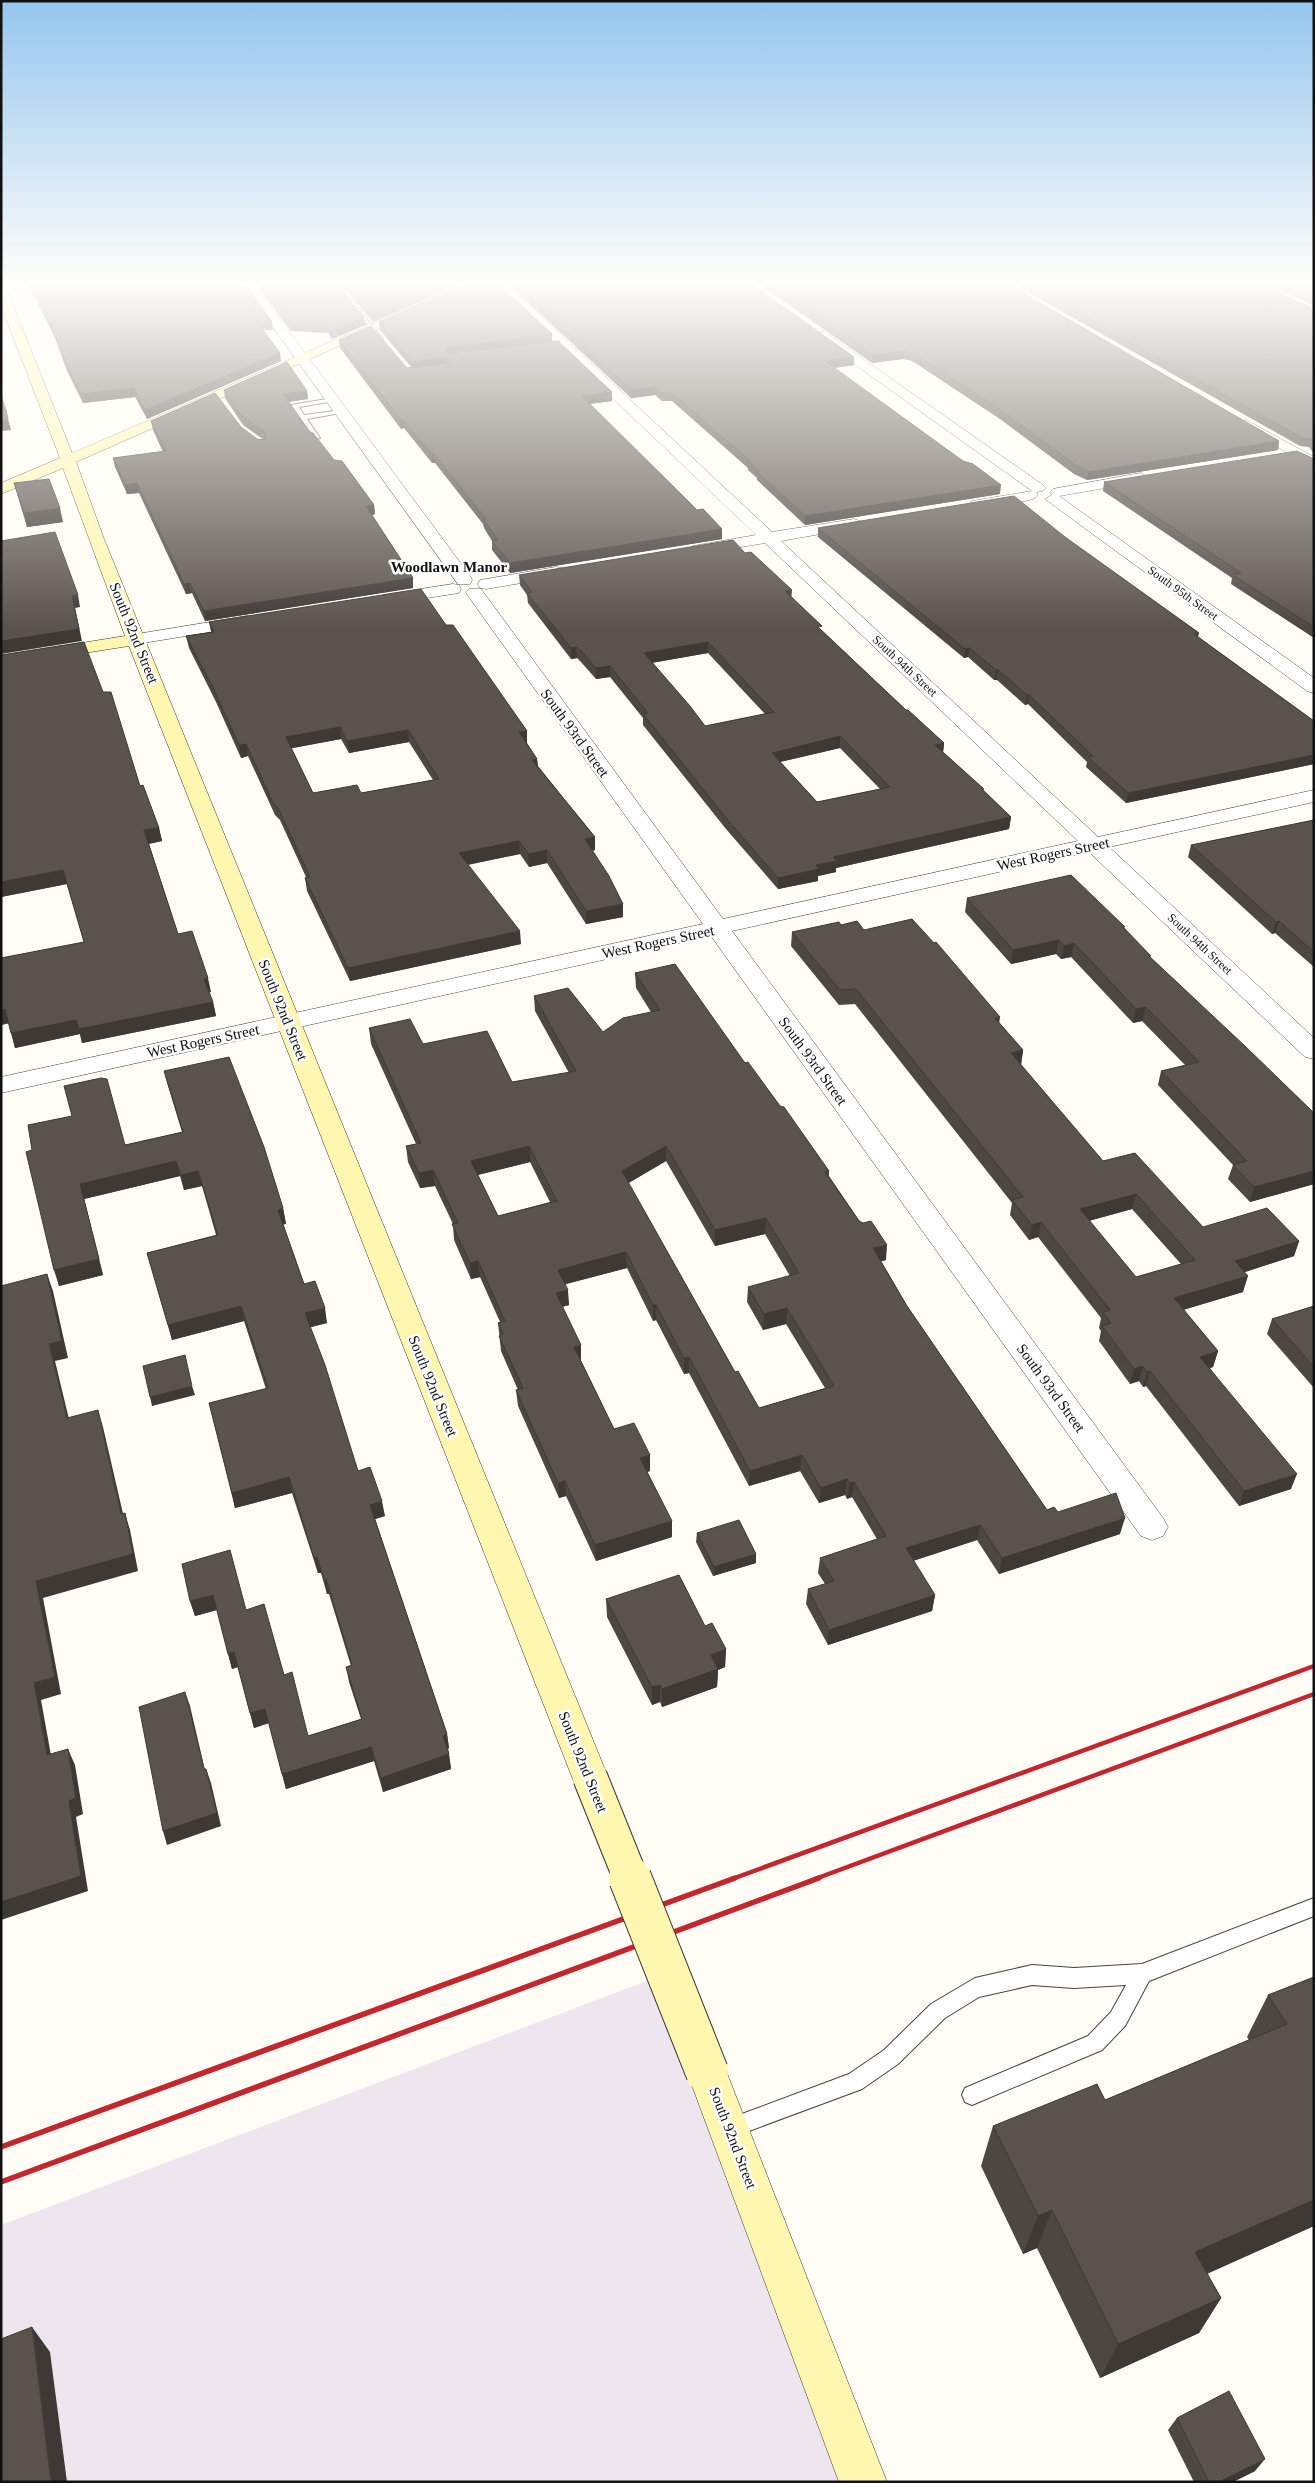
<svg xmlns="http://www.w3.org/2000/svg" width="1315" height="2483" font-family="Georgia,serif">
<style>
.industrial{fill:#eee6ef}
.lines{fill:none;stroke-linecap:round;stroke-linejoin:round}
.lane-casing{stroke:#444;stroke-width:2}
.street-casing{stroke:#444;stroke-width:1}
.secondary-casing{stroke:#333;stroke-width:1}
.lane{fill:#fff;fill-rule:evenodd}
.street{fill:#fff;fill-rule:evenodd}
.secondary{fill:#fff6b0;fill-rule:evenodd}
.rail-far1{stroke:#c4262e;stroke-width:4.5}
.rail{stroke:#c4262e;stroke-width:5.5}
.secondary-bridge-far1-casing{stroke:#333;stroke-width:36;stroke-linecap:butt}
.secondary-bridge-casing{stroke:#333;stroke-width:44;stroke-linecap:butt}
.secondary-bridge-far1{stroke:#fff6b0;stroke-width:34}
.secondary-bridge{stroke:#fff6b0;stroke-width:42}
.wall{fill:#4d4742;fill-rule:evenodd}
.shaded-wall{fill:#3f3936}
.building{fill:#5a524d;stroke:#3f3936;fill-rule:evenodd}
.labels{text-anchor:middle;stroke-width:5;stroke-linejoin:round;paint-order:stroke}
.far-street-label{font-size:12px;fill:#111;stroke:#fff}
.far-quarter-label{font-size:15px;font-weight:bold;fill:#111;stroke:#fff}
.street-label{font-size:15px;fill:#111;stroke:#fff}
</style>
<rect width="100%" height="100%" fill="#fffdf5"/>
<!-- industrial -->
<path class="industrial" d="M 668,1973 L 863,2482 L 1,2482 L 1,2225 Z"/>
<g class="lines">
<!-- lane casing -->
<g class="lane-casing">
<g id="lane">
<path d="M 347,290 L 350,292 L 350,298 L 383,339 L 379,339 L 345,299 L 344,292 Z"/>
<path d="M 333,398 L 335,401 L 299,407 L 304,415 L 342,410 L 346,412 L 307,419 L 320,438 L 313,440 L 291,405 Z"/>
<path d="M 1314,1898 L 1314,1916 L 1149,1981 L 1125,2026 L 1102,2050 L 972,2105 L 965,2102 L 962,2095 L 965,2088 L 1088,2036 L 1111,2012 L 1126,1985 L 1074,1988 L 1032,1985 L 979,1997 L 945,2018 L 898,2064 L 862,2089 L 730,2138 L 723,2135 L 720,2128 L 723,2121 L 849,2074 L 884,2050 L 931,2004 L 975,1978 L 1032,1965 L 1074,1968 L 1142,1964 Z"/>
</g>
</g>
<!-- street casing -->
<g class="street-casing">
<g id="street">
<path d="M 240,281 L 252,281 L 470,576 L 472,580 L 470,584 L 458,584 Z"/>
<path d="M 490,281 L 503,281 L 772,532 L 854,519 L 860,521 L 862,524 L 860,527 L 781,541 L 1098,837 L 1314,790 L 1314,802 L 1109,847 L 1314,1038 L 1314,1059 L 1305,1057 L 1089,852 L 732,931 L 1163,1518 L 1168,1527 L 1163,1536 L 1152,1540 L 1141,1536 L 711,936 L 1,1093 L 1,1077 L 703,924 L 466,593 L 469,589 L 481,589 L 723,919 L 1078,841 L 765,543 L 699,554 L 693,552 L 691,549 L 693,546 L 756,535 Z"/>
<path d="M 823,331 L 1043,485 L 1046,488 L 1043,491 L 1036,492 L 1038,495 L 1035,498 L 1030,500 L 978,509 L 972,507 L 970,504 L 972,501 L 1032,491 L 818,338 L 817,335 Z"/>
<path d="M 1246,420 L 1314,457 L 1314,467 L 1241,427 L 1239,424 Z"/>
<path d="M 1141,473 L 1149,478 L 1146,481 L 1059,496 L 1314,678 L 1314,693 L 1307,691 L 1045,499 L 1052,495 L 1050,492 L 1053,489 Z"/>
<path d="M 556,567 L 562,568 L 564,572 L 562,576 L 486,589 L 480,588 L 478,584 L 480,580 L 486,579 Z"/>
<path d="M 453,584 L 459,585 L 461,589 L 459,593 L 388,604 L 382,603 L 379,599 L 382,595 L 388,594 Z"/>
<path d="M 247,616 L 253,617 L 256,621 L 253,625 L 137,644 L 131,643 L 128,639 L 131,635 L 137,634 Z"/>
</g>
</g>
<!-- secondary casing -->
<g class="secondary-casing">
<g id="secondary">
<path d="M 472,281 L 487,281 L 76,462 L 104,539 L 608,1777 L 603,1788 L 590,1793 L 577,1788 L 572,1777 L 129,646 L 1,666 L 1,656 L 125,636 L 63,468 L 1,494 L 1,483 L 60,458 L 1,306 L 1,286 L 7,290 L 72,453 Z"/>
<path d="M 707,2052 L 721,2058 L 887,2482 L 839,2482 L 687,2072 L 693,2058 Z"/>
</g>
</g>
<!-- lane -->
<use href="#lane" class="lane"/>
<!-- street -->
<use href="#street" class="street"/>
<!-- secondary -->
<use href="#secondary" class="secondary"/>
<!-- rail-far1 -->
<g class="rail-far1">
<path d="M 732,1879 L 1314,1666"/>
<path d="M 815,1879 L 1314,1694"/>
</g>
<!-- rail -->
<g class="rail">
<path d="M 1,2147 L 735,1878"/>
<path d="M 1,2182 L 819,1878"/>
</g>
<!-- secondary-bridge-far1 casing -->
<g class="secondary-bridge-far1-casing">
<path id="secondary-bridge-far1" d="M 590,1777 L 631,1879"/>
</g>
<!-- secondary-bridge casing -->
<g class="secondary-bridge-casing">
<path id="secondary-bridge" d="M 630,1878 L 707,2072"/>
</g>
<!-- secondary-bridge-far1 -->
<use href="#secondary-bridge-far1" class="secondary-bridge-far1"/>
<!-- secondary-bridge -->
<use href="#secondary-bridge" class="secondary-bridge"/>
</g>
<!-- wall -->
<g class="wall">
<path d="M 27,281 L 243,281 L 272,322 L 273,330 L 263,330 L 281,361 L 147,419 L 135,397 L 83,403 L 67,371 L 55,338 Z"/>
<path d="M 254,281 L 468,281 L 373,322 L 352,297 L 350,290 L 345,289 L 344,294 L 364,317 L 365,325 L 332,339 L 328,333 L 291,331 Z"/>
<path d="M 505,281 L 747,281 L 854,365 L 835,368 L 1000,494 L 805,525 L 757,480 L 757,478 L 748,470 L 748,468 L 672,401 L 662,401 L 655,395 L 631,398 Z"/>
<path d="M 755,281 L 1002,281 L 1279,441 L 1278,450 L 1087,480 L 1074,474 L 1000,419 L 912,361 L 903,359 L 872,363 Z"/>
<path d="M 1008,281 L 1254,281 L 1314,309 L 1314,454 L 1309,447 L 1300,446 Z"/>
<path d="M 1260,281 L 1314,281 L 1314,306 Z"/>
<path d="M 379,322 L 552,334 L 552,341 L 612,401 L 589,404 L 697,510 L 722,529 L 722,539 L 510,573 L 492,550 L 492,541 L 484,528 L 483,524 L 435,463 L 432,463 L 404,428 L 401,429 L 340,348 L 339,340 L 407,368 L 411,367 L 380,330 Z"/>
<path d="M 224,390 L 307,391 L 308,399 L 289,402 L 310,432 L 334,460 L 374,505 L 375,514 L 372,515 L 413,578 L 413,588 L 205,621 L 192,593 L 186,594 L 139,493 L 127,494 L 115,467 L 113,458 L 163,452 L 153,430 L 151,421 L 241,427 L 257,439 L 264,440 L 243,425 L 225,398 Z"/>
<path d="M 1314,459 L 1314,638 L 1231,584 L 1232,578 L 1103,491 L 1104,482 Z"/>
<path d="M 14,483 L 63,522 L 27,527 L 18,497 Z"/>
<path d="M 818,528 L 1065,537 L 1199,633 L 1198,637 L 1314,721 L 1314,764 L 1126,803 L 1086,767 L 1087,762 L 1028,704 L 1025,705 L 997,680 L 994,680 L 968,657 L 964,658 L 818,537 Z"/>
<path d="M 745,553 L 792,597 L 821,630 L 906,710 L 944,743 L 943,752 L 1011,817 L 1009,829 L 836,868 L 836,872 L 818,876 L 818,881 L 778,889 L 726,829 L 643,725 L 643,718 L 610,677 L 596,679 L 581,662 L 577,658 L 571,659 L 528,603 L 527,595 L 520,585 L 519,575 ZM 708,653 L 765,714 L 705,726 L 652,663 ZM 840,748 L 880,789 L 817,802 L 780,762 Z"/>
<path d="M 209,622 L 446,625 L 527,731 L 527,743 L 537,759 L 538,766 L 595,837 L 595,850 L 592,851 L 623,904 L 623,917 L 586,924 L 547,863 L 529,867 L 520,854 L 468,865 L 521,944 L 350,981 L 307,891 L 305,878 L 306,877 L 280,820 L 275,815 L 248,756 L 241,758 L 216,702 L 189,648 L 186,636 L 211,632 ZM 341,739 L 349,753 L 409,742 L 433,780 L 361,793 L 313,793 L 291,748 Z"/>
<path d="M 1,655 L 103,692 L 140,786 L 159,828 L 162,841 L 149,844 L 178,934 L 211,992 L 209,992 L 213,1002 L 216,1016 L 82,1043 L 80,1034 L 15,1048 L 9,1023 L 1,1025 L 1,954 L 2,958 L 84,942 L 67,884 L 1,897 Z"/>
<path d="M 1314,820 L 1314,967 L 1275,933 L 1272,934 L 1188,857 L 1191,845 Z"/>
<path d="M 967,898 L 1124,929 L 1151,958 L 1314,1113 L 1314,1184 L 1250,1202 L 1228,1179 L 1233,1165 L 1158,1085 L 1161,1071 L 1185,1065 L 1142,1021 L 1133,1023 L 1071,957 L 1061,959 L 1056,954 L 1011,964 L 965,912 Z"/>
<path d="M 841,925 L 864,930 L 999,1023 L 1023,1050 L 1021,1065 L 1103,1161 L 1203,1227 L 1299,1241 L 1294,1256 L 1244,1272 L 1243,1292 L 1183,1310 L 1218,1351 L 1213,1367 L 1210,1368 L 1291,1489 L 1239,1506 L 1146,1386 L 1143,1387 L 1139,1381 L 1130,1384 L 1099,1341 L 1101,1331 L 1099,1328 L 1101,1318 L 1038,1237 L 1029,1240 L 1010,1215 L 1012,1203 L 855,1004 L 839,1005 L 791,946 L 792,932 ZM 1132,1209 L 1181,1264 L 1136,1277 L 1089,1221 Z"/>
<path d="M 635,973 L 745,1063 L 780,1106 L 829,1171 L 829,1176 L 886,1260 L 881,1261 L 907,1306 L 1047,1510 L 1058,1512 L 1120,1534 L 999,1574 L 977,1540 L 913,1561 L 935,1595 L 932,1611 L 828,1645 L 806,1604 L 808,1589 L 825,1584 L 818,1573 L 820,1558 L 877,1539 L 852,1497 L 847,1499 L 845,1495 L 819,1503 L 800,1471 L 749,1486 L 689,1373 L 684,1374 L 656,1320 L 653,1321 L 627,1268 L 565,1284 L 569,1305 L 562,1307 L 581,1361 L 614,1429 L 650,1455 L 650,1471 L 647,1472 L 672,1537 L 596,1561 L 566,1496 L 559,1498 L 518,1406 L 516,1390 L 518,1390 L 501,1351 L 498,1323 L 500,1322 L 480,1277 L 471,1279 L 454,1240 L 453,1224 L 435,1186 L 420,1188 L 408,1162 L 406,1146 L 416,1144 L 371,1044 L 369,1028 L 423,1044 L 512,1082 L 569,1073 L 535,1011 L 534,996 L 603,1032 L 651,1012 L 636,988 ZM 666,1161 L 715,1246 L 765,1234 L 790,1276 L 748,1287 L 747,1302 L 763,1330 L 786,1324 L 825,1388 L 759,1408 L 735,1372 L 628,1183 ZM 530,1162 L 550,1202 L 498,1216 L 478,1175 Z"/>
<path d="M 164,1071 L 283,1208 L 286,1224 L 283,1224 L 304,1284 L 327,1323 L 310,1327 L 358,1471 L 385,1516 L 375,1519 L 447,1734 L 449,1748 L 448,1749 L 451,1769 L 383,1792 L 374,1761 L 286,1789 L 269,1723 L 254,1728 L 238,1667 L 232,1669 L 217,1610 L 195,1616 L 190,1601 L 246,1610 L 284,1675 L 308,1736 L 361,1719 L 349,1682 L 346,1667 L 351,1666 L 329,1594 L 327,1594 L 321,1573 L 318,1573 L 292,1493 L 235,1508 L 209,1403 L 266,1389 L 244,1321 L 172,1340 L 147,1253 L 216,1235 L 202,1186 L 184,1190 L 180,1176 L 84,1199 L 103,1275 L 59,1286 L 32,1150 L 72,1116 L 125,1145 L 182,1132 L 168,1086 Z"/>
<path d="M 1314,1306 L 1314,1388 L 1267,1334 L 1272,1319 Z"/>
<path d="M 697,1533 L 756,1563 L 713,1576 L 696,1542 Z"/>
<path d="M 606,1599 L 705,1626 L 726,1649 L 725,1667 L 718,1670 L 717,1687 L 662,1707 L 660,1702 L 652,1705 L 607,1617 Z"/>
<path d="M 1314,1977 L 1314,2226 L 1207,2274 L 1221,2298 L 1199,2333 L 1100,2378 L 1037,2248 L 1023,2254 L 981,2166 L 993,2126 L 1105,2100 L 1249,2040 L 1247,2037 L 1268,1995 Z"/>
<path d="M 1177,2418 L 1255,2471 L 1233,2482 L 1194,2482 L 1168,2430 Z"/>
</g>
<!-- shaded-wall -->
<g class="shaded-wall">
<path d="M 450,281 L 468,281 L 373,322 L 372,314 Z"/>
<path d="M 682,281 L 741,281 L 657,291 L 655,286 L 657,284 Z"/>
<path d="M 344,282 L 345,289 L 344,300 L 343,293 Z"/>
<path d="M 364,317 L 365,325 L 332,339 L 331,331 Z"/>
<path d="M 552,334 L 552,343 L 448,356 L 447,360 L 446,351 L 447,348 Z"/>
<path d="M 904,351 L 903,359 L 872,363 L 873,355 Z"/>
<path d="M 280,353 L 281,361 L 147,419 L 145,410 Z"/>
<path d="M 446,357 L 447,365 L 414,370 L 413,362 Z"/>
<path d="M 854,357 L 854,365 L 825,369 L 825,361 Z"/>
<path d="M 655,387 L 655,395 L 631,398 L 631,390 Z"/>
<path d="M 134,388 L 135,397 L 83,403 L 81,394 Z"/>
<path d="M 307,391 L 308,399 L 285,402 L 283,394 Z"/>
<path d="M 612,392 L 612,401 L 582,405 L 582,396 Z"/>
<path d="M 8,419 L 11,430 L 1,431 L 1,420 Z"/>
<path d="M 401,420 L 403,420 L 404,428 L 401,429 Z"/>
<path d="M 1279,441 L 1278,450 L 1087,480 L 1089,472 Z"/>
<path d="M 432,454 L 434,454 L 435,463 L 432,463 Z"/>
<path d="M 137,483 L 139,493 L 127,494 L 125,485 Z"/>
<path d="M 1001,485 L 1000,494 L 805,525 L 805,516 Z"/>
<path d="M 374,505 L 375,514 L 367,516 L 366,506 Z"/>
<path d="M 60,508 L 63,522 L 27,527 L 24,513 Z"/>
<path d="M 722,529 L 722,539 L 510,573 L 510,563 Z"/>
<path d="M 413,578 L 413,588 L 205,621 L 204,611 Z"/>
<path d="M 190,583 L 192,593 L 186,594 L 184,584 Z"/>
<path d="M 792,590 L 791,601 L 785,591 Z"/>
<path d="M 78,595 L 80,607 L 75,608 L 82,641 L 1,654 L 1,641 L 72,596 Z"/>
<path d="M 708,642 L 708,653 L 644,664 L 644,653 Z"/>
<path d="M 576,647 L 577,658 L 571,659 L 571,648 Z"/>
<path d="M 970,648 L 968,657 L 964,658 L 965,649 Z"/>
<path d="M 610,666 L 610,677 L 596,679 L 596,668 Z"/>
<path d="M 996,670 L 998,670 L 997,680 L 994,680 Z"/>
<path d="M 1027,695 L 1029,695 L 1028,704 L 1025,705 Z"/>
<path d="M 340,727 L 341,739 L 288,749 L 286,737 Z"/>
<path d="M 408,730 L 409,742 L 349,753 L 347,741 Z"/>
<path d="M 527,731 L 527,743 L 520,745 L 519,732 Z"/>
<path d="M 840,736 L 840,748 L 771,764 L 772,753 Z"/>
<path d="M 944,743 L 943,754 L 935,745 Z"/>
<path d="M 246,744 L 248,756 L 241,758 L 239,745 Z"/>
<path d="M 1314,755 L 1314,764 L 1126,803 L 1128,793 Z"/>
<path d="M 537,759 L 538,771 L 532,760 Z"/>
<path d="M 1011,817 L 1009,829 L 836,868 L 836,872 L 818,876 L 818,881 L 778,889 L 778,878 L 816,865 L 833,857 Z"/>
<path d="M 159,828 L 162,841 L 147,844 L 144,830 Z"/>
<path d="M 595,837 L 595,850 L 585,852 L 585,839 Z"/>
<path d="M 519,841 L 520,854 L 460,866 L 459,853 Z"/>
<path d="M 547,850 L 547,863 L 529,867 L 528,854 Z"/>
<path d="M 63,870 L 67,884 L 1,897 L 1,882 Z"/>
<path d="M 623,904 L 623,917 L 586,924 L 586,911 Z"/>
<path d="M 1279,921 L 1275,933 L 1272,934 L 1276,922 Z"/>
<path d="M 520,931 L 521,944 L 350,981 L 348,968 Z"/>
<path d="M 1059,940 L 1056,954 L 1011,964 L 1013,950 Z"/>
<path d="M 1074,943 L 1071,957 L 1061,959 L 1064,946 Z"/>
<path d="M 208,978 L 211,992 L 207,993 L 204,979 Z"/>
<path d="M 213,1002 L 216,1016 L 82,1043 L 80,1034 L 15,1048 L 11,1033 L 76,1020 Z"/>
<path d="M 1146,1007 L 1142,1021 L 1133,1023 L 1136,1009 Z"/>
<path d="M 5,1009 L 10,1023 L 1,1025 L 1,1010 Z"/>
<path d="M 1000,1017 L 998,1031 L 995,1018 Z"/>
<path d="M 1023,1050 L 1021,1065 L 1011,1053 Z"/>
<path d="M 529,1146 L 530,1162 L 473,1176 L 471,1161 Z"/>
<path d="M 666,1146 L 666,1161 L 622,1187 L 622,1171 Z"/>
<path d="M 176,1161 L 180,1176 L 84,1199 L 103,1275 L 59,1286 L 54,1270 L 80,1184 Z"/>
<path d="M 433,1170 L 435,1186 L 420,1188 L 419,1173 Z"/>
<path d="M 198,1171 L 202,1186 L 184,1190 L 181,1175 Z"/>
<path d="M 1314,1171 L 1314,1184 L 1250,1202 L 1254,1187 Z"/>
<path d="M 1136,1194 L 1132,1209 L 1077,1224 L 1080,1209 Z"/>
<path d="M 283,1208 L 286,1224 L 281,1225 L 278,1210 Z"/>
<path d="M 766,1218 L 765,1234 L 715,1246 L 715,1230 Z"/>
<path d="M 1041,1222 L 1038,1237 L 1029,1240 L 1032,1225 Z"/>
<path d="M 1299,1241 L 1294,1256 L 1230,1277 L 1235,1261 Z"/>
<path d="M 887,1245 L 886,1260 L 871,1264 L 873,1248 Z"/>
<path d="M 626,1252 L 627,1268 L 559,1286 L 558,1270 Z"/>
<path d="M 478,1261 L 480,1277 L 471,1279 L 470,1263 Z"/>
<path d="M 47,1274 L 53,1291 L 68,1358 L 55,1361 L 73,1436 L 67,1418 L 49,1344 Z"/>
<path d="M 1248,1276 L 1243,1292 L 1169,1314 L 1174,1298 Z"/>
<path d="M 568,1290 L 569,1305 L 556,1308 L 556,1293 Z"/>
<path d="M 653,1305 L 656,1305 L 656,1320 L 653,1321 Z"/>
<path d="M 241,1306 L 244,1321 L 172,1340 L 168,1325 Z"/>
<path d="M 325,1308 L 327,1323 L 308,1328 L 305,1313 Z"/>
<path d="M 787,1308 L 786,1324 L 763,1330 L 764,1314 Z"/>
<path d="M 581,1345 L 581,1361 L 574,1347 Z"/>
<path d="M 1218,1351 L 1213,1367 L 1196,1372 L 1200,1357 Z"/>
<path d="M 689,1357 L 689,1373 L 684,1374 L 684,1358 Z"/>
<path d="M 1143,1366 L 1139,1381 L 1130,1384 L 1134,1369 Z"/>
<path d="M 1150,1371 L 1146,1386 L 1143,1387 L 1147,1372 Z"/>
<path d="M 192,1386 L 195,1395 L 152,1406 L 150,1397 Z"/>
<path d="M 98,1410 L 103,1427 L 127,1531 L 121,1514 Z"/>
<path d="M 650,1455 L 650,1471 L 640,1474 L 640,1458 Z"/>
<path d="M 802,1455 L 800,1471 L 749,1486 L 750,1471 Z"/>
<path d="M 1297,1474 L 1291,1489 L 1239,1506 L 1244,1491 Z"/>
<path d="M 289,1477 L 292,1493 L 235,1508 L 232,1493 Z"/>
<path d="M 847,1479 L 845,1495 L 819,1503 L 821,1488 Z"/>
<path d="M 565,1481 L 566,1496 L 559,1498 L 558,1483 Z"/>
<path d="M 854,1482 L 852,1497 L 847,1499 L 849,1483 Z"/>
<path d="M 382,1501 L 385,1516 L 372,1520 L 370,1505 Z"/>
<path d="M 125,1513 L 130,1530 L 138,1571 L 43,1598 L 61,1694 L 41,1700 L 54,1772 L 47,1755 L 34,1683 L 36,1581 Z"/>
<path d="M 1125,1518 L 1120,1534 L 999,1574 L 1002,1558 Z"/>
<path d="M 672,1521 L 672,1537 L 596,1561 L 595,1545 Z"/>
<path d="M 980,1525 L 977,1540 L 903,1564 L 906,1548 Z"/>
<path d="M 756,1554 L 756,1563 L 713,1576 L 714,1567 Z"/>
<path d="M 317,1557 L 321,1573 L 318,1573 L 314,1558 Z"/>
<path d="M 324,1579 L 326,1579 L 329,1594 L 327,1594 Z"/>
<path d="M 213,1595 L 217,1610 L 195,1616 L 190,1601 Z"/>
<path d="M 935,1595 L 932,1611 L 828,1645 L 829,1630 Z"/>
<path d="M 726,1649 L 725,1667 L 718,1670 L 717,1687 L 662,1707 L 662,1689 L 711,1655 Z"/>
<path d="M 234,1652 L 238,1667 L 232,1669 L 228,1654 Z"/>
<path d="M 660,1685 L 660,1702 L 652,1705 L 652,1687 Z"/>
<path d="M 185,1692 L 190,1706 L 208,1783 L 204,1769 Z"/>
<path d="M 265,1709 L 269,1723 L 254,1728 L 250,1713 Z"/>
<path d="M 447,1734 L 449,1748 L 445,1750 L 443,1736 Z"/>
<path d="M 371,1747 L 374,1761 L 286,1789 L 282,1774 Z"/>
<path d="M 68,1749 L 75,1765 L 83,1814 L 76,1817 L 88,1891 L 1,1920 L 1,1902 L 69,1801 Z"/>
<path d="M 449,1754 L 451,1769 L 383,1792 L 381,1778 Z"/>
<path d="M 206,1769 L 211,1783 L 221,1826 L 167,1845 L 163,1831 Z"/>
<path d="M 1314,2200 L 1314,2226 L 1174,2288 L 1195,2252 Z"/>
<path d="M 1052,2210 L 1037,2248 L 1023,2254 L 1038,2216 Z"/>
<path d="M 1221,2298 L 1199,2333 L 1100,2378 L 1118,2344 Z"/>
<path d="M 32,2327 L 50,2352 L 67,2482 L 51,2482 Z"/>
<path d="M 1265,2459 L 1255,2471 L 1233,2482 L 1219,2482 Z"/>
</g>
<!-- building -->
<g class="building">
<path d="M 29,281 L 243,281 L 272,322 L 257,322 L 280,353 L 145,410 L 134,388 L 81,394 L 66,363 L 53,330 Z"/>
<path d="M 259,281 L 450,281 L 372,314 L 351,290 L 349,282 L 344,282 L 343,293 L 364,317 L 331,331 L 327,325 L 290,323 Z"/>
<path d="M 473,281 L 495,281 L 552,334 L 447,348 L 446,351 L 451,353 L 558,341 L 612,392 L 582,396 L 697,510 L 703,509 L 722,529 L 510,563 L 492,541 L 498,540 L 483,519 L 486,519 L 434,454 L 432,454 L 403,420 L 401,420 L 339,340 L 371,326 L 407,368 L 450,363 L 446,357 L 413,362 L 379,322 Z"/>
<path d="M 512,281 L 682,281 L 657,284 L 655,286 L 660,289 L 723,281 L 747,281 L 854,357 L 825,361 L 945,448 L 963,461 L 973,464 L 1001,485 L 805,516 L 757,472 L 759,471 L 748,461 L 750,461 L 672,393 L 662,393 L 655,387 L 631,390 Z"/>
<path d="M 766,281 L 1002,281 L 1279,441 L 1089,472 L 1075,465 L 1001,410 L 913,353 L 904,351 L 873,355 Z"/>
<path d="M 1022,281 L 1254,281 L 1314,309 L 1314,442 L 1311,439 L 1302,438 Z"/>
<path d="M 1278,281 L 1314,281 L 1314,298 Z"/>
<path d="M 287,362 L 307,391 L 283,394 L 310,432 L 313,433 L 334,460 L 342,461 L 374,505 L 366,506 L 413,578 L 204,611 L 190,583 L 184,584 L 137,483 L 125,485 L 113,458 L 166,451 L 151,421 L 215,393 L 241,427 L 257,439 L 266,440 L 266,433 L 242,416 L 224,390 Z"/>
<path d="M 1,396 L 6,410 L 8,419 L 1,420 Z"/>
<path d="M 1297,451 L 1314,459 L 1314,627 L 1233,575 L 1241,573 L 1104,482 Z"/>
<path d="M 49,479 L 60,508 L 24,513 L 14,483 Z"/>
<path d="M 1014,496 L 1065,537 L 1199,633 L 1194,634 L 1314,721 L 1314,755 L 1128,793 L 1088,757 L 1093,756 L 1029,695 L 1027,695 L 998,670 L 996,670 L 970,648 L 965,649 L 818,528 Z"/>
<path d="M 55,532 L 78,595 L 72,596 L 79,629 L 1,641 L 1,541 Z"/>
<path d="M 733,540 L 745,553 L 751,552 L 792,590 L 785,591 L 822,626 L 818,627 L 906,710 L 908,710 L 944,743 L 935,745 L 984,789 L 982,789 L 1011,817 L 833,857 L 837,861 L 816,865 L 819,869 L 778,878 L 726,818 L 643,714 L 648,713 L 610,666 L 596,668 L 581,651 L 576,647 L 571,648 L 527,593 L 532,592 L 519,575 ZM 708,642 L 774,712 L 705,726 L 690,706 L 644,653 ZM 840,736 L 890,787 L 817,802 L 772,753 Z"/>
<path d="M 421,589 L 446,625 L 453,625 L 527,731 L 519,732 L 537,759 L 532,760 L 595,837 L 585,839 L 609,876 L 623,904 L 586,911 L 547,850 L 528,854 L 519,841 L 459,853 L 520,931 L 348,968 L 305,878 L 310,877 L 278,808 L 273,803 L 246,744 L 239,745 L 214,690 L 186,636 L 214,632 L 209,622 ZM 340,727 L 347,741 L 408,730 L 439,779 L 361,793 L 357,785 L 313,793 L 286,737 Z"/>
<path d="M 84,642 L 103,692 L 111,692 L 140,786 L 143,785 L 159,828 L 144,830 L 178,934 L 192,931 L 208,978 L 204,979 L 213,1002 L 79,1029 L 76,1020 L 11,1033 L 5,1009 L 1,1010 L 1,958 L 84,942 L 63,870 L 1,882 L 1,655 Z"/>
<path d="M 1314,820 L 1314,952 L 1279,921 L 1276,922 L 1191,845 Z"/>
<path d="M 1071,875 L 1125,927 L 1123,927 L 1151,956 L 1149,956 L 1246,1047 L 1314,1113 L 1314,1171 L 1254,1187 L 1233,1165 L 1247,1161 L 1161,1071 L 1199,1062 L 1146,1007 L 1136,1009 L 1074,943 L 1064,946 L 1059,940 L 1013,950 L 967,898 Z"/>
<path d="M 912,919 L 934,943 L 936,942 L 1000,1017 L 995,1018 L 1023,1050 L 1011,1053 L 1103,1161 L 1135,1153 L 1203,1227 L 1267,1208 L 1299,1241 L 1235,1261 L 1248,1276 L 1174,1298 L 1218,1351 L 1200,1357 L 1297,1474 L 1244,1491 L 1150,1371 L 1147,1372 L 1143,1366 L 1134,1369 L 1102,1326 L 1111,1323 L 1103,1312 L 1110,1310 L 1041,1222 L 1032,1225 L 1012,1200 L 1023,1197 L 856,989 L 840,990 L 792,932 L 839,922 L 841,925 L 857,921 L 864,930 ZM 1136,1194 L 1195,1260 L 1136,1277 L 1080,1209 Z"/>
<path d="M 675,964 L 745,1063 L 748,1062 L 780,1106 L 784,1107 L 829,1171 L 825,1172 L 859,1221 L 863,1223 L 871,1221 L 887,1245 L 873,1248 L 907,1306 L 1047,1510 L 1054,1507 L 1058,1512 L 1116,1493 L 1125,1518 L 1002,1558 L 980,1525 L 906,1548 L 935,1595 L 829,1630 L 808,1589 L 834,1581 L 820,1558 L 886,1536 L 854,1482 L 849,1483 L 847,1479 L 821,1488 L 802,1455 L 750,1471 L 689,1357 L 684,1358 L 656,1305 L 653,1305 L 626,1252 L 558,1270 L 568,1290 L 556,1293 L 581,1345 L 574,1347 L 614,1429 L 634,1423 L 650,1455 L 640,1458 L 672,1521 L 595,1545 L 565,1481 L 558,1483 L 516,1390 L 523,1388 L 499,1336 L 503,1334 L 498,1323 L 505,1321 L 478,1261 L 470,1263 L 452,1224 L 458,1223 L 433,1170 L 419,1173 L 406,1146 L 421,1143 L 369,1028 L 410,1019 L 423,1044 L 487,1031 L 512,1082 L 576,1071 L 534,996 L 568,988 L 603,1032 L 623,1018 L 660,1010 L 635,973 ZM 529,1146 L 557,1201 L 498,1216 L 471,1161 ZM 666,1146 L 715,1230 L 766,1218 L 799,1273 L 748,1287 L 764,1314 L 787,1308 L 834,1386 L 759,1408 L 738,1371 L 735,1372 L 622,1171 Z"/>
<path d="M 229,1057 L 264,1147 L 283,1208 L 278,1210 L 304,1284 L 315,1281 L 325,1308 L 305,1313 L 325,1365 L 358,1471 L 370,1467 L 382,1501 L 370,1505 L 447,1734 L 443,1736 L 449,1754 L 381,1778 L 371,1747 L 282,1774 L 265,1709 L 250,1713 L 234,1652 L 228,1654 L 213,1595 L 190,1601 L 182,1564 L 230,1550 L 246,1610 L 264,1604 L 284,1675 L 292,1672 L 308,1736 L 362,1719 L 346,1667 L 352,1665 L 326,1579 L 324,1579 L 317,1557 L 314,1558 L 289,1477 L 232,1493 L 209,1403 L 268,1388 L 241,1306 L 168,1325 L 147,1253 L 218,1235 L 198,1171 L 181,1175 L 176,1161 L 80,1184 L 99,1259 L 54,1270 L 26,1152 L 32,1150 L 28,1125 L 72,1116 L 64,1086 L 101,1078 L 107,1079 L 125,1145 L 183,1132 L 164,1071 Z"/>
<path d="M 47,1274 L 62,1341 L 49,1344 L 67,1418 L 98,1410 L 121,1514 L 125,1513 L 133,1554 L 36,1581 L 55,1677 L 34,1683 L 47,1755 L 68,1749 L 76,1798 L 69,1801 L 81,1876 L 1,1902 L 1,1286 Z"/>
<path d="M 1314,1306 L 1314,1367 L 1272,1319 Z"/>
<path d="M 185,1355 L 192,1386 L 150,1397 L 143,1366 Z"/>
<path d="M 739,1520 L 756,1554 L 714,1567 L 697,1533 Z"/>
<path d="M 679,1575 L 705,1626 L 712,1623 L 726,1649 L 711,1655 L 718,1669 L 662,1689 L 660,1685 L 652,1687 L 606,1599 Z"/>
<path d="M 185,1692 L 204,1769 L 206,1769 L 217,1813 L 163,1831 L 139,1707 Z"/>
<path d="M 1314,1977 L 1314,2200 L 1195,2252 L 1221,2298 L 1118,2344 L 1052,2210 L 1038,2216 L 993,2126 L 1097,2084 L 1105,2100 L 1287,2024 L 1268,1995 Z"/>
<path d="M 32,2327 L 51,2482 L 1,2482 L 1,2339 Z"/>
<path d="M 1229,2391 L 1265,2459 L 1219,2482 L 1209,2482 L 1177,2418 Z"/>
</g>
<!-- sky -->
<linearGradient id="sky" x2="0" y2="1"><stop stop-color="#95c6ee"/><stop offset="0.45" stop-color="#fffefa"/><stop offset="1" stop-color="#fffefa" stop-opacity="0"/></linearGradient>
<rect width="1315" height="628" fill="url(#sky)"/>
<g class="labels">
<!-- far-street labels -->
<g class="far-street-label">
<text transform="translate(1183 593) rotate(36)" y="4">South 95th Street</text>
<text transform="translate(905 666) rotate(43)" y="4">South 94th Street</text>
<text transform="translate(1200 944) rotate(43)" y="4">South 94th Street</text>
</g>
<!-- far-quarter labels -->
<g class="far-quarter-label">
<text x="449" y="572">Woodlawn Manor</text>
</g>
<!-- street labels -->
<g class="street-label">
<text transform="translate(134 633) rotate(68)" y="5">South 92nd Street</text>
<text transform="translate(575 733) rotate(54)" y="5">South 93rd Street</text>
<text transform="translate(1053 854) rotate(-12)" y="5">West Rogers Street</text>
<text transform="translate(658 942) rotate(-12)" y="5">West Rogers Street</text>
<text transform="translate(283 1010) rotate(68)" y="5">South 92nd Street</text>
<text transform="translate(203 1041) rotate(-12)" y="5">West Rogers Street</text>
<text transform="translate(813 1061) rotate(54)" y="5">South 93rd Street</text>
<text transform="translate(433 1386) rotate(68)" y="5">South 92nd Street</text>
<text transform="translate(1051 1388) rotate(54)" y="5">South 93rd Street</text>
<text transform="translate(583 1762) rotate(68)" y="5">South 92nd Street</text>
<text transform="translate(733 2138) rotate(69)" y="5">South 92nd Street</text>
</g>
</g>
<!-- border -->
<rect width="1315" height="2483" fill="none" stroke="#111111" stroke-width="5"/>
</svg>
